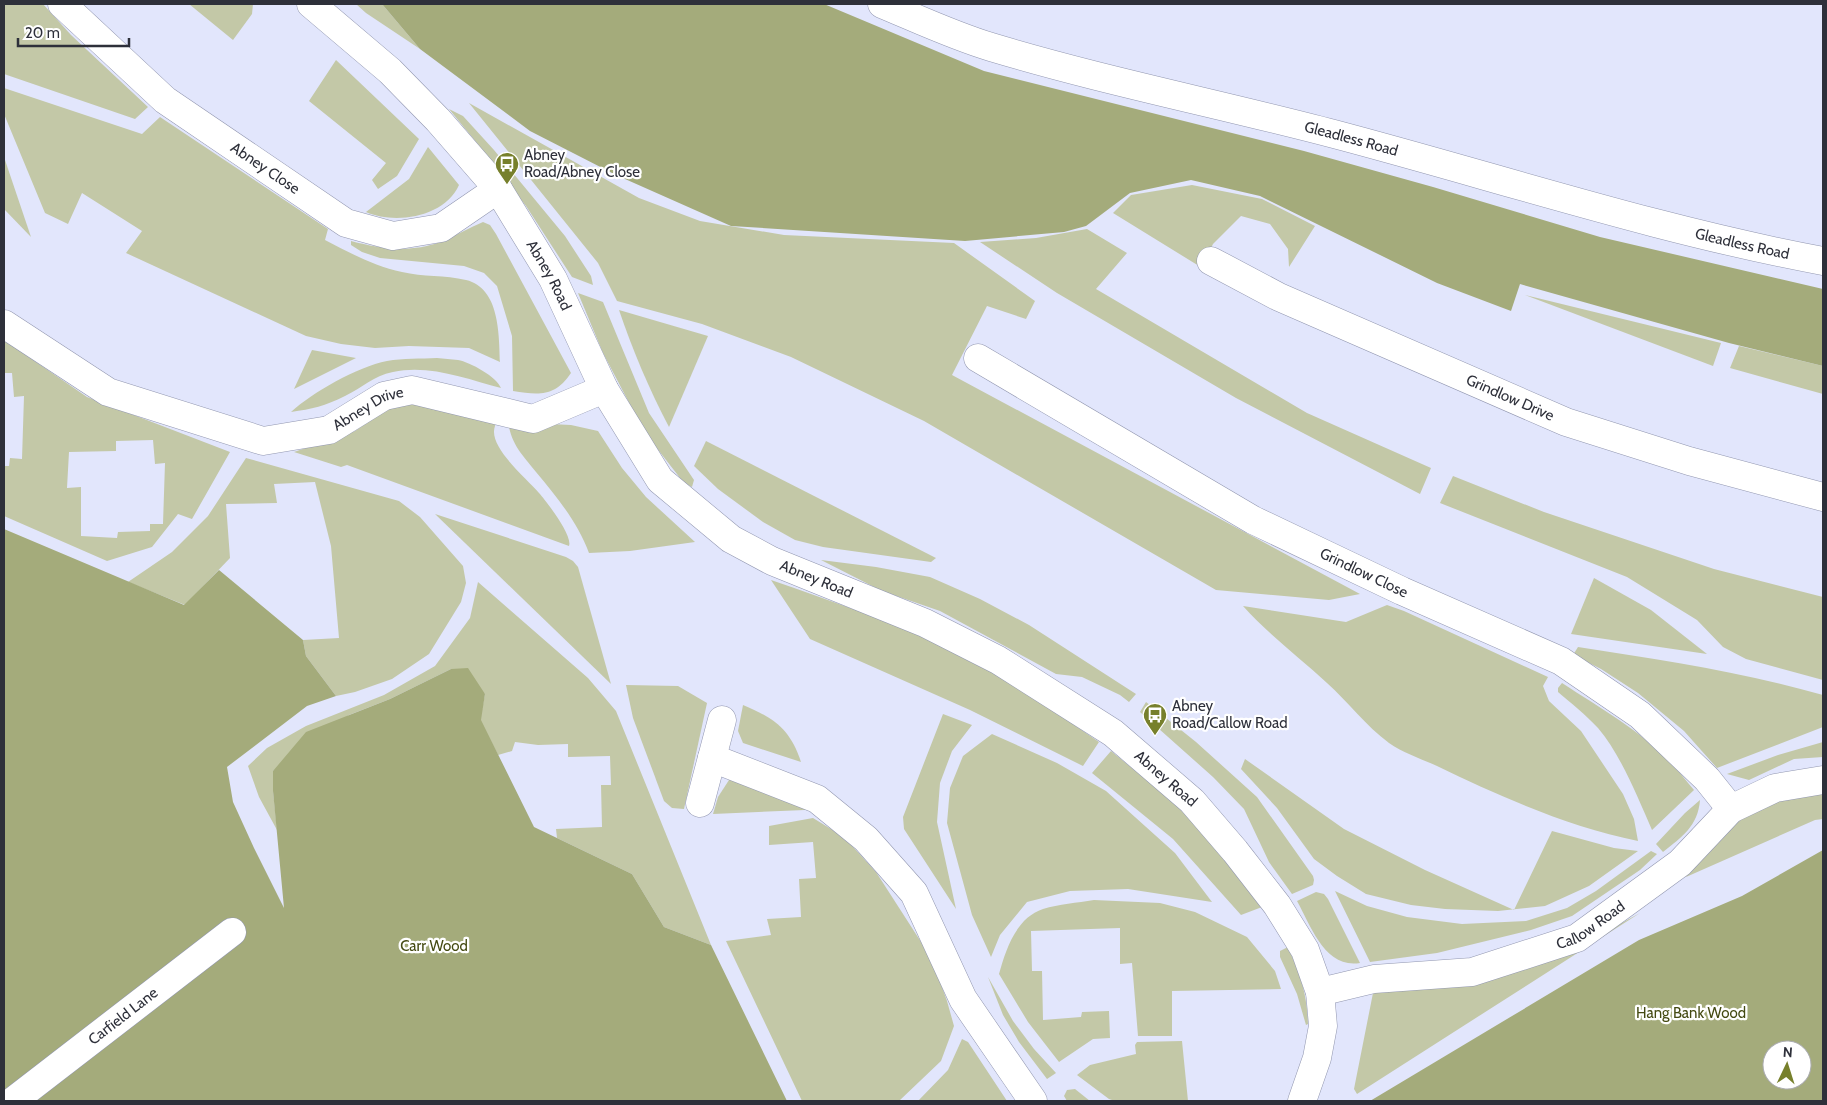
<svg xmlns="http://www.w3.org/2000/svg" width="1827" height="1105" font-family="Cabin,sans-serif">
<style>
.green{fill:#c3c8a7;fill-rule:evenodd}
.forest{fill:#a4ab7b;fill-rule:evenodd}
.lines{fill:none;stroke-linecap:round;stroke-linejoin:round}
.street-casing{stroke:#9297b0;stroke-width:29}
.secondary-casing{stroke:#9297b0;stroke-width:29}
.street{stroke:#fff;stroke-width:28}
.secondary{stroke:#fff;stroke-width:28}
.labels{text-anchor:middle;stroke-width:4.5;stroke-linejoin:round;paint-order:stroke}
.street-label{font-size:15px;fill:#2e303a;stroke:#fff}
.poi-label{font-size:15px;fill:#2e303a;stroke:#fff;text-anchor:start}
.park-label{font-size:15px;fill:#444a12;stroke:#fff}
</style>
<rect width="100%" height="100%" fill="#e2e6fc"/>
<!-- green -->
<g class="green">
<path d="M 4,4 L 43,4 L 71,35 L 148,107 L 135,119 L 4,74 Z"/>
<path d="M 189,4 L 253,4 L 252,14 L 233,40 Z"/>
<path d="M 356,4 L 382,4 L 420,49 L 366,13 Z"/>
<path d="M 336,60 L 419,139 L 397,176 L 378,189 L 372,180 L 386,163 L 309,101 Z"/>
<path d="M 4,88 L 142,134 L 160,117 L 328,229 L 325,240 C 350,253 374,266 402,272 C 423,277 445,275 466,280 C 500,288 499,335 500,362 L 469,348 L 409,346 L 375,348 L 341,344 L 306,336 L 126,253 L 142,231 L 82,193 L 68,224 L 45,213 L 4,114 Z"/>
<path d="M 469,103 L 639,198 L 700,221 L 784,235 L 954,243 L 1035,301 L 1026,319 L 987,306 L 952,375 L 1360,594 L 1329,600 L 1216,590 L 924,421 L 791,357 L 702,324 L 617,301 L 598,263 Z"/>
<path d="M 449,109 L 463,116 L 494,150 L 565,236 L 591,276 L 593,285 L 572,277 L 526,206 L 485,153 Z"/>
<path d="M 428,147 L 459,185 C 445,217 395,225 366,212 L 409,179 Z"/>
<path d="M 4,157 L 31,237 L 4,209 Z"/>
<path d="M 1192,185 L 1262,199 L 1315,226 L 1289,267 L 1288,249 L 1270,224 L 1241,216 L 1213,244 L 1204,262 L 1199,266 L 1113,213 L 1131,195 Z"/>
<path d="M 483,222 L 490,225 L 496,234 L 571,373 C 555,397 539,395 513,391 L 512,336 L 497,286 L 484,273 L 464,266 L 380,258 L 362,252 L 351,245 L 351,241 C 381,249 411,253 440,242 C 455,236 469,228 483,222 Z"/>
<path d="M 1087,229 L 1127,253 L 1096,289 L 1307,413 L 1431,468 L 1420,494 L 1236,398 L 1057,293 L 980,242 L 1036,238 Z"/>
<path d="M 578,293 L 603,302 L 649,413 L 694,480 L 692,487 L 684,483 L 645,433 L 603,353 Z"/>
<path d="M 1525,295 L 1721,343 L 1713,366 Z"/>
<path d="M 619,310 L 708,336 L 669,427 C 649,389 633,351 619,310 Z"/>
<path d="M 4,340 L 87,397 L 230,452 L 192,519 L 178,514 L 152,547 L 107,561 L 4,516 L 4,466 L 9,466 L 10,458 L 22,459 L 24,396 L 14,397 L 12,373 L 4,373 ZM 153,440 L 155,464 L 165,463 L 163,524 L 150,524 L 150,531 L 118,532 L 117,538 L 81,536 L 81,487 L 67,488 L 69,452 L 116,451 L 116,441 Z"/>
<path d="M 1739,346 L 1823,366 L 1823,394 L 1730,368 Z"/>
<path d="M 312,350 L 356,358 L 294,389 Z"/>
<path d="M 437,358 C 444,359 451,359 458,360 C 470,362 497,377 501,388 C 467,379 429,364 393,372 C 373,376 362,388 345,396 C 325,406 312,409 291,412 C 313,392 357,367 387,361 C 403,358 421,359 437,358 Z"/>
<path d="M 415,400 L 497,420 C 496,423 494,428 494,431 C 493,451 527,479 539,493 C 547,502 573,536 569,546 L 347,465 L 341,467 L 294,452 L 355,431 L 398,402 Z"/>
<path d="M 508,422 L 571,425 L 598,431 L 622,468 L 646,497 L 695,542 L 630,551 L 589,553 C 578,523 557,497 536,472 C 522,454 512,446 508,422 Z"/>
<path d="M 706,441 L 936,558 L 931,562 L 823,547 L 795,540 L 763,522 L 718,489 L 694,466 Z"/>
<path d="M 246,458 L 399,501 L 420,517 L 463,566 L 466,583 L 461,602 L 429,654 L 392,679 L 355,692 L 336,696 L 306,656 L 303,640 L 339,638 L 331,546 L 315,482 L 274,484 L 277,503 L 226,504 L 230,558 L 185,605 L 128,582 L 172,552 L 208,516 Z"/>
<path d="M 1453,476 L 1544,512 L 1714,569 L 1823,597 L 1823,680 L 1746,659 L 1723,647 L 1697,620 L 1627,577 L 1440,503 Z"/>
<path d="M 435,514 L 566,557 L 573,561 L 578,567 L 611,684 Z"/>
<path d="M 821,560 L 876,567 L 930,577 L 980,599 L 1029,625 L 1136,694 L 1129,702 L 1120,695 L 1082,677 L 1056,674 L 940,611 L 882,591 Z"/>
<path d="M 1594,578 L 1651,610 L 1707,654 L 1571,634 Z"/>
<path d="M 771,580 C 831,601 891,621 948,648 C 1001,673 1050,708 1099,742 L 1083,766 L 970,710 L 810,639 Z"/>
<path d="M 478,582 L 588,678 L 616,711 L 711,945 L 664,927 L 632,874 L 557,838 L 556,829 L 602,827 L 601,785 L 611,785 L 610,756 L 568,757 L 568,744 L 538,745 L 515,742 L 512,751 L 498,755 L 480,720 L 485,694 L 451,669 L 390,699 L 349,715 L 273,771 L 273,791 L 277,830 L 259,797 L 248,766 L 267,748 L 306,726 L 384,695 L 435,666 L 470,618 Z"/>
<path d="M 1387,605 L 1404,611 L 1548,677 L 1543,686 L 1549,701 L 1581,731 L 1623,794 L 1634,819 L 1638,841 C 1569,827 1501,797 1437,766 C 1422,759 1403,753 1389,743 C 1366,726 1348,702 1327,683 C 1299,657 1268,634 1243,606 L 1346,622 Z"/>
<path d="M 1578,647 C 1661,660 1743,672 1823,695 L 1823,727 L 1717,768 L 1684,731 L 1638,693 L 1601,669 L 1573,655 Z"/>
<path d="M 1562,683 C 1600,708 1643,732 1674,766 C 1681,774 1687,782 1694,790 L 1652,830 C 1638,798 1621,755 1598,728 C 1586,715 1571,703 1558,692 L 1558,688 Z"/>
<path d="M 626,685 L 678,686 L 707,703 L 684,809 L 672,808 L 664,801 L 633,718 Z"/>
<path d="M 1146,702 L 1196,742 L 1257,797 L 1313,876 L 1314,880 L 1313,885 L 1292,894 L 1269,862 L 1244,809 L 1213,777 L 1140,712 Z"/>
<path d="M 743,705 C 774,718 790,729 801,762 L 743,743 L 738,731 Z"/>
<path d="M 943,714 L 972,725 L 952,751 L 940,783 L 937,822 L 956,909 L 904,829 L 903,817 Z"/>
<path d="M 992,734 L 1057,763 L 1106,791 L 1175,853 L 1212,902 L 1128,889 L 1070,891 L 1027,902 L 1000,935 L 991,957 L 972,915 L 947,823 L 950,788 L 963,756 Z"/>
<path d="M 1823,742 L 1823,757 L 1794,759 L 1749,780 L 1727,774 L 1778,755 Z"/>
<path d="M 1111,751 L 1169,798 L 1206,836 L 1262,907 L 1241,915 L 1173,839 L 1092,773 Z"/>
<path d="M 1245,759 L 1344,829 L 1425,870 L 1514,910 L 1552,831 L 1614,848 L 1638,851 L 1589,886 L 1545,906 L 1498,911 L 1445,909 L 1411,905 L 1366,894 L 1337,876 L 1314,859 L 1277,808 L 1241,769 Z"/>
<path d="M 752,778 L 810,802 L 805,810 L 713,814 L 718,797 L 729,780 Z"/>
<path d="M 1823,789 L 1823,819 L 1815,820 L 1686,877 L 1695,858 L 1725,824 L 1770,800 Z"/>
<path d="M 1700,800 C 1698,826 1682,837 1663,852 L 1656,844 L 1685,813 Z"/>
<path d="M 813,818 L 844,837 L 876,872 L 932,959 L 947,1001 L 954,1026 L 941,1061 L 899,1101 L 802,1101 L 726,941 L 771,935 L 767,919 L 801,917 L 799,879 L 816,878 L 813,842 L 769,845 L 769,826 Z"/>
<path d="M 1651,851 L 1657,854 L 1640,870 L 1572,916 L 1531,930 L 1437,953 L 1370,962 L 1335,891 L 1367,906 L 1407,917 L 1462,924 L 1526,921 L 1567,908 L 1596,891 Z"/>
<path d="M 1316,892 L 1324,894 L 1328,899 L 1360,963 C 1325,969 1311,926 1297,901 Z"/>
<path d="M 1094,900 L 1160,903 L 1195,912 L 1247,937 L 1275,971 L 1281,989 L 1172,991 L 1172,1036 L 1138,1036 L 1132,963 L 1120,964 L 1120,928 L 1031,931 L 1032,971 L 1042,971 L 1043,1020 L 1081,1017 L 1082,1012 L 1109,1011 L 1110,1038 L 1093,1039 L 1059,1062 L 1028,1022 L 999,974 C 1006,949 1016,918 1043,909 C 1059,904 1077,903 1094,900 Z"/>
<path d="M 1640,913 L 1357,1094 L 1354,1089 L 1373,993 L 1457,982 L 1583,944 Z"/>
<path d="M 1288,947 C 1300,975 1307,992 1308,1024 L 1306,1025 L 1297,994 L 1280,957 L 1280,951 Z"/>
<path d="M 988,977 L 1013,1021 L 1034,1049 L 1056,1073 L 1047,1079 L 1019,1042 L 1003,1015 Z"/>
<path d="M 962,1039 L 968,1042 L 1007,1101 L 918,1101 L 948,1070 Z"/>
<path d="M 1182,1041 L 1188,1101 L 1115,1101 L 1109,1099 L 1077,1075 L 1090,1065 L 1136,1054 L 1135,1045 L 1137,1042 Z"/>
<path d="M 1075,1089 L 1090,1101 L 1067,1101 L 1064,1096 L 1067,1090 Z"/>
</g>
<!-- forest -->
<g class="forest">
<path d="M 382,4 L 824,4 L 984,71 L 1304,151 L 1433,187 L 1600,237 L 1823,289 L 1823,366 L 1729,343 L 1520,284 L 1511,311 L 1437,283 L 1260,196 L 1191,180 L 1130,193 L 1086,226 L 1064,232 L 965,241 L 731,226 L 616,175 L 530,131 L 420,49 Z"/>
<path d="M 4,529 L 184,605 L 219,570 L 303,640 L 306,656 L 336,696 L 307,706 L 227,767 L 233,802 L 254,848 L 284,908 L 273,791 L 273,771 L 306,732 L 390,699 L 451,669 L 468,668 L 485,694 L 481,720 L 534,827 L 632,874 L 664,927 L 711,945 L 787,1101 L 4,1101 Z"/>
<path d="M 1823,850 L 1823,1101 L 1370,1101 L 1639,940 L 1742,896 ZM 1772,1050 L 1802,1050 L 1802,1080 L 1772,1080 Z"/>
</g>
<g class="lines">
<!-- street casing -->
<g class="street-casing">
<g id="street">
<path id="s1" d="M 62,4 L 165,100 L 346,223 L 393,236 L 441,228 L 498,189"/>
<path id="s2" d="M 311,4 L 390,71 L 438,120 L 498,189 L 553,279 L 604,389 L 660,480 L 731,539 L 772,561 L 925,623 L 998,660 L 1113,733 L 1192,801 L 1235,851 L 1277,905 L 1305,950 L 1320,992 L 1323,1026 L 1317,1058 L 1302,1101"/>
<path id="s3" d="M 1211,261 L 1279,297 L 1566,422 L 1689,461 L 1823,497"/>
<path id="s4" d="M 4,324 L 108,392 L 263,441 L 329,430 L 384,396 L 412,390 L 533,419 L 604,389"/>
<path id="s5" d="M 978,358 L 1253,520 L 1402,591 L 1561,661 L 1640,715 L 1707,779 L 1731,809"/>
<path d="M 712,758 L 817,799 L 866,839 L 914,893 L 963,999 L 1033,1101"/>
<path d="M 700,803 L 722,720"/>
<path id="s6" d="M 1320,992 L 1374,979 L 1472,972 L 1577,938 L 1680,863 L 1731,809 L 1775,788 L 1823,780"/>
<path id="s7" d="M 13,1101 L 232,932"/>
</g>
</g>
<!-- secondary casing -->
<g class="secondary-casing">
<g id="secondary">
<path id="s8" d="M 882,4 C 918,19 954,36 991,47 C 1104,81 1220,104 1334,134 C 1497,177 1657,230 1823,261"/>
</g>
</g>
<!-- street -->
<use href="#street" class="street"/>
<!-- secondary -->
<use href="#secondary" class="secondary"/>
</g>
<!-- icons -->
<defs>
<g id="bus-pin" transform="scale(1.25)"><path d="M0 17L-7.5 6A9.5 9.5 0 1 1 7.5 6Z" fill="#77802c" stroke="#fff"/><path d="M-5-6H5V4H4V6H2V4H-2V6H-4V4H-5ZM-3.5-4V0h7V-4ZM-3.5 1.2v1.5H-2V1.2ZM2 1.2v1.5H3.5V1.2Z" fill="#fff"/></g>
</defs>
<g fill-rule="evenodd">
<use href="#bus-pin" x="507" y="164"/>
<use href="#bus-pin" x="1155" y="715"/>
</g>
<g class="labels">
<!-- street labels -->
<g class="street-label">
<text dy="5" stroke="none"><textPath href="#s8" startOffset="489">Gleadless Road</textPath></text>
<text dy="5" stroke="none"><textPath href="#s1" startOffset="262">Abney Close</textPath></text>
<text dy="5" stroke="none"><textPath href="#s8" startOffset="894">Gleadless Road</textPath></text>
<text dy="5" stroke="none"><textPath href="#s2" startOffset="364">Abney Road</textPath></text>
<text dy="5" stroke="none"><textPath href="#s3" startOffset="329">Grindlow Drive</textPath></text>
<text dy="5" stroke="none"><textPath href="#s4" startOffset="399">Abney Drive</textPath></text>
<text dy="5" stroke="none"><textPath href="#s5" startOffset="442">Grindlow Close</textPath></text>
<text dy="5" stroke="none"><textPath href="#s2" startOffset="784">Abney Road</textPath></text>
<text dy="5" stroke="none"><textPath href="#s2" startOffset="1189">Abney Road</textPath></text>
<text dy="5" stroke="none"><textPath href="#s6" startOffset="282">Callow Road</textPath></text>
<text dy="5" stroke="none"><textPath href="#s7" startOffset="139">Carfield Lane</textPath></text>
</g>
<!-- poi labels -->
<g class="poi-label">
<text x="524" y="160">Abney<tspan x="524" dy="17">Road/Abney Close</tspan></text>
<text x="1172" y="711">Abney<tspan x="1172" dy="17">Road/Callow Road</tspan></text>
</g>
<!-- park labels -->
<g class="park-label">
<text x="434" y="951">Carr Wood</text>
<text x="1691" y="1018">Hang Bank Wood</text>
</g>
</g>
<!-- border -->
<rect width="1827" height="1105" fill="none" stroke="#2e303a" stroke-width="10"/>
<!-- north arrow -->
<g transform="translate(1787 1065) rotate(4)"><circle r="24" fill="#ffffff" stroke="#abacb0"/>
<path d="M0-4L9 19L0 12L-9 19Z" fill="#77802c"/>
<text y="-8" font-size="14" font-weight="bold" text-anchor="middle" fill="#2e303a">N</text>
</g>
<!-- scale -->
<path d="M18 38v8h111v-8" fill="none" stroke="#2e303a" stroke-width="2.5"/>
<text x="25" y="38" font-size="15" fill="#2e303a" stroke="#ffffff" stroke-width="4" paint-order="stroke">20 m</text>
</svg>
